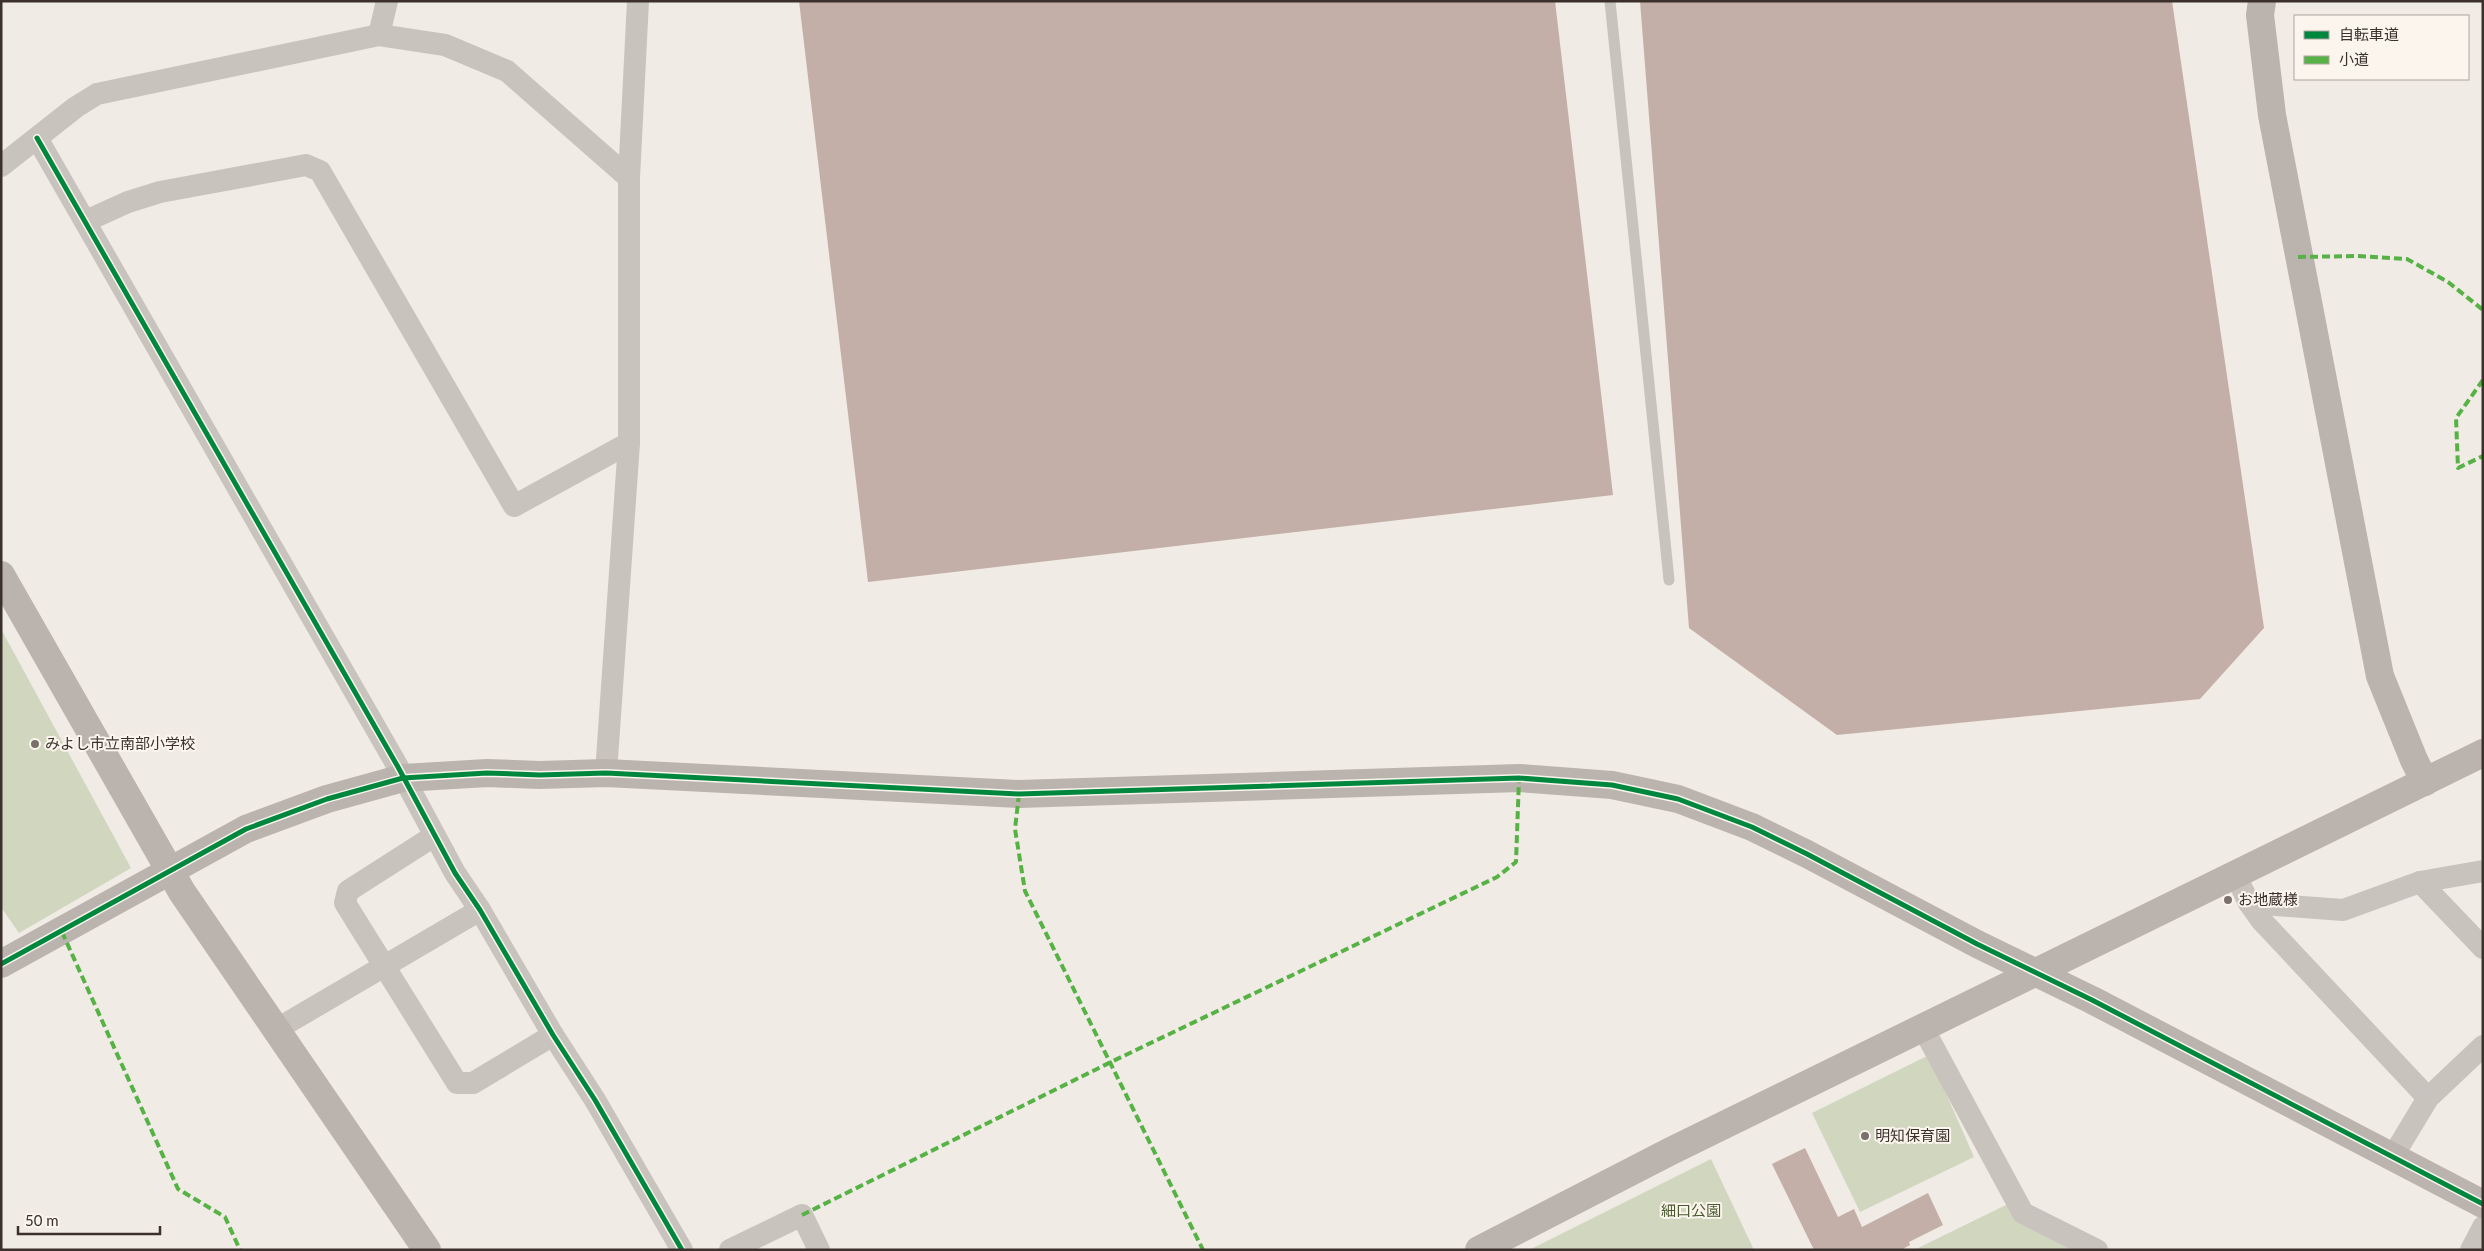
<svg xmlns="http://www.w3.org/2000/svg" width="2484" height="1251" font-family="Lato,'Noto Sans JP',sans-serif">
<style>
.green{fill:#d1d6bf}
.building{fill:#c3afa7}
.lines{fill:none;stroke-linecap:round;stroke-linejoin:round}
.lane{stroke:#c9c3be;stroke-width:11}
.street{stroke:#c9c3be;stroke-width:22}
.secondary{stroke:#bab3ae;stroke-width:28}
.quiet{stroke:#57b246;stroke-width:4;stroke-dasharray:8 4;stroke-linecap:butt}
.cycleway-casing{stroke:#fbf5ee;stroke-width:8}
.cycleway{stroke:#00873e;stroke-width:5}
.poi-dot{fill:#7a716c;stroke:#fbf5ee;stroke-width:2}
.labels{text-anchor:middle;stroke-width:4;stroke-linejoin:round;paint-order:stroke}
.poi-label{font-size:15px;fill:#3b302b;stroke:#fbf5ee;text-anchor:start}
.park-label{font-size:15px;fill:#4a5a2e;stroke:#fbf5ee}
</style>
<rect width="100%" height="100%" fill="#f0ebe5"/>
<!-- green -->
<g class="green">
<path d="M 1,629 L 131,868 L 19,933 L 1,907 Z"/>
<path d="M 1929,1055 L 1974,1157 L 1860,1212 L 1812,1113 Z"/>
<path d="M 1711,1159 L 1754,1250 L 1529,1250 Z"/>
<path d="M 2010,1203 L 2081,1250 L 1914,1250 Z"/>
</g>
<!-- building -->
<g class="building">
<path d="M 799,1 L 1555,1 L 1613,495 L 868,582 Z"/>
<path d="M 1640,1 L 2172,1 L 2264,628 L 2200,699 L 1837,735 L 1689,628 Z"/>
<path d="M 1805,1148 L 1838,1217 L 1854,1209 L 1862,1227 L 1928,1193 L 1943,1225 L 1909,1242 L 1910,1245 L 1901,1250 L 1814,1250 L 1772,1164 Z"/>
</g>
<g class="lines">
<!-- lane -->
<path class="lane" d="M 1610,1 L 1669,580"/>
<!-- street -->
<g class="street">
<path d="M 379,35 L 387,1"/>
<path d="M 37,138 L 398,767 L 455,873 L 480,910 L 553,1035 L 595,1100 L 682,1250"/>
<path d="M 1,166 L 76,107 L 97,94 L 379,35 L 445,45 L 507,71 L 629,178"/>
<path d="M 86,221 L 128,202 L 160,192 L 306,165 L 320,171 L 514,506 L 629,443"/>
<path d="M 606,773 L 629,443 L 629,178 L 638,1"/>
<path d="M 434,836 L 348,891 L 345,903 L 457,1083 L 473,1083 L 553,1035"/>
<path d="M 2235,874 L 2249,903 L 2261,920 L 2428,1098"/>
<path d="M 2420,882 L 2483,948"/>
<path d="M 2249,903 L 2343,910 L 2420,882 L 2483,871"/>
<path d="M 1923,1028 L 2023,1213 L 2097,1250"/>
<path d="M 277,1029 L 480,910"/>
<path d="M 2393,1156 L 2428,1098 L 2483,1046"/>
<path d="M 730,1250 L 802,1215 L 819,1250"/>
<path d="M 2471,1250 L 2483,1227"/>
</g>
<!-- secondary -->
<g class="secondary">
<path d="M 2262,1 L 2260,15 L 2272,115 L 2380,676 L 2414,760 L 2425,782"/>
<path d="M 1,575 L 182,892 L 427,1250"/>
<path d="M 1,964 L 246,829 L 327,799 L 403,778 L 487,773 L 540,775 L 606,773 L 1019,794 L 1519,778 L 1612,785 L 1678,799 L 1752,827 L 1807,854 L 1977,944 L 2092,1000 L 2483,1204"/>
<path d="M 1479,1250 L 1671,1151 L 2483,753"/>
</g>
<!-- quiet -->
<g class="quiet">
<path d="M 2298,257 L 2358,256 L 2407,259 L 2448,282 L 2483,310"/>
<path d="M 2483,380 L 2456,418 L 2458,468 L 2483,456"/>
<path d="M 1019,794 L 1015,829 L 1025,891 L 1203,1250"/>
<path d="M 62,932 L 178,1189 L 225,1217 L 240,1250"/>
<path d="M 802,1215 L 1111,1062 L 1497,877 L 1516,862 L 1519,778"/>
</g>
<!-- cycleway casing -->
<g class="cycleway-casing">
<g id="cycleway">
<path d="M 37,138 L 398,767 L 455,873 L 480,910 L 553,1035 L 595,1100 L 682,1250"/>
<path d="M 1,964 L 246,829 L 327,799 L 403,778 L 487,773 L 540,775 L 606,773 L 1019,794 L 1519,778 L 1612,785 L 1678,799 L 1752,827 L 1807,854 L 1977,944 L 2092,1000 L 2483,1204"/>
</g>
</g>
<!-- cycleway -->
<use href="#cycleway" class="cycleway"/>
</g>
<!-- markers -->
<g class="poi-dot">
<circle cx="35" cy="744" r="5"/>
<circle cx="2228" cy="900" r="5"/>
<circle cx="1865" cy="1136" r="5"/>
</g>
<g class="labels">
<!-- poi labels -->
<g class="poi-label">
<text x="45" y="749">みよし市立南部小学校</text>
<text x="2238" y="905">お地蔵様</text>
<text x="1875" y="1141">明知保育園</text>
</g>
<!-- park labels -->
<g class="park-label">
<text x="1691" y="1216">細口公園</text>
</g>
</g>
<!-- border -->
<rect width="2484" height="1251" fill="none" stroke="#3b302b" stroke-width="5"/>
<!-- legend -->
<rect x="2294" y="15" width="175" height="65" fill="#fbf5ee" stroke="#aea6a0"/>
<rect x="2304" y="31" width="25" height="8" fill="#00873e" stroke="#aea6a0"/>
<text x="2339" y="40" font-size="15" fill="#3b302b">自転車道</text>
<rect x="2304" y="56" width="25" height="8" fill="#57b246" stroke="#aea6a0"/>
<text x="2339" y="65" font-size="15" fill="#3b302b">小道</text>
<!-- scale -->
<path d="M18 1226v8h142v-8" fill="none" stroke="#3b302b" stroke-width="2.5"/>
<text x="25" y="1226" font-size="15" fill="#3b302b" stroke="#fbf5ee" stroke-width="4" paint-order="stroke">50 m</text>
</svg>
